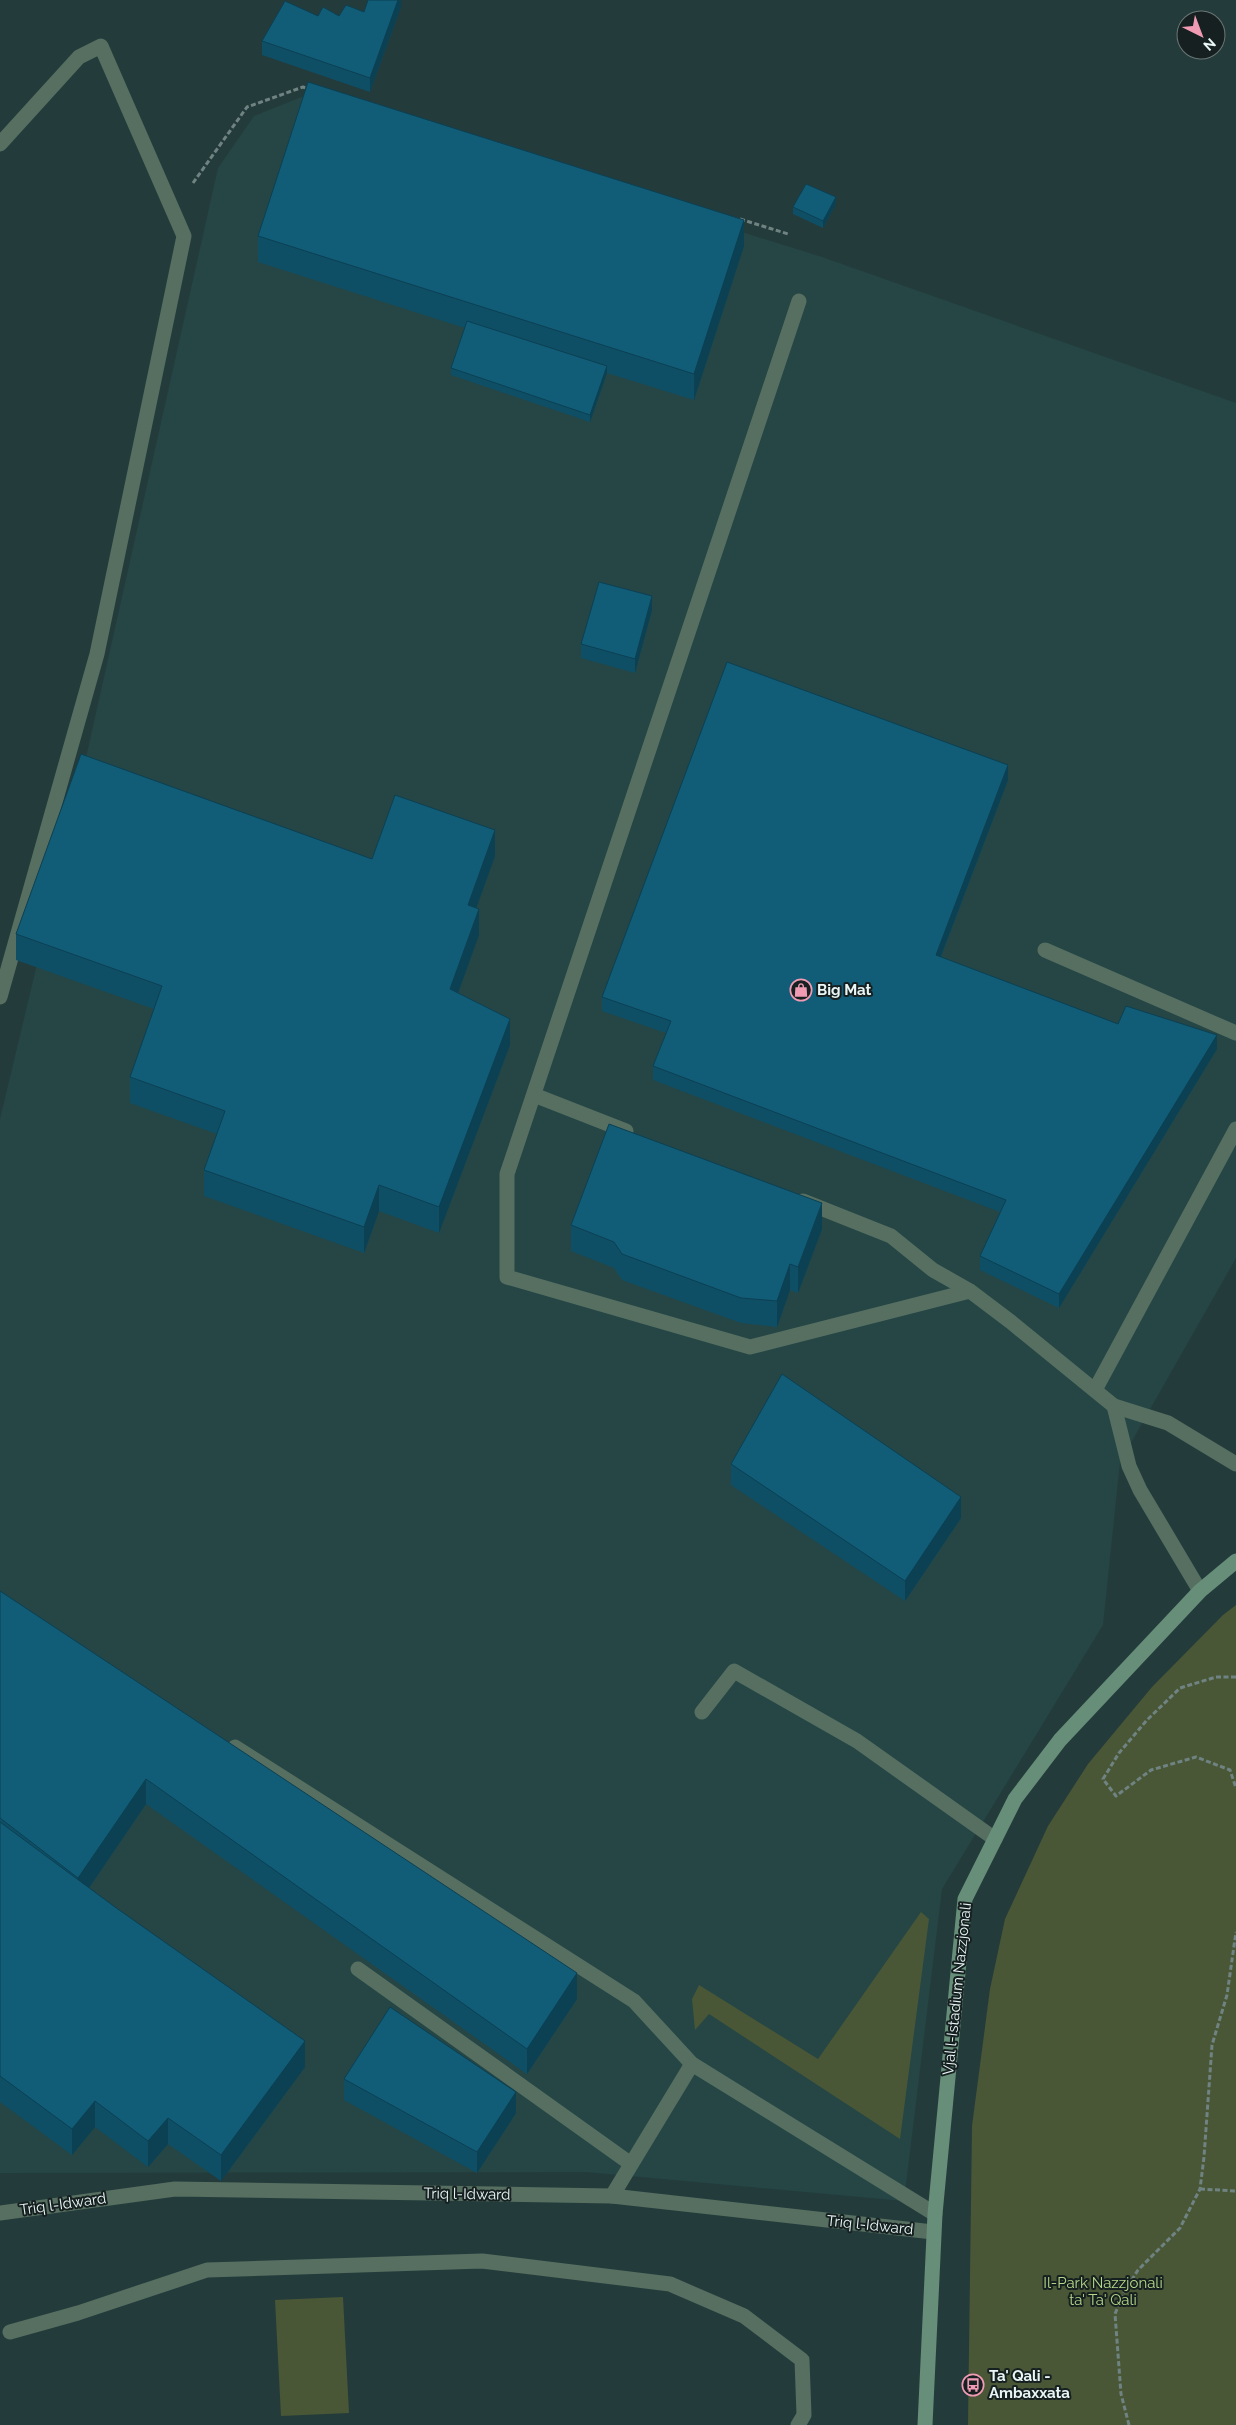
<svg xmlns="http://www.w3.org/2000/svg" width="1236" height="2425" font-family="Raleway,sans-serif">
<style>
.built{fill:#254645}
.green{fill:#495736}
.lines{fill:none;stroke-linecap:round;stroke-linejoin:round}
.path{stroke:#6f8382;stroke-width:3;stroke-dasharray:5 2.5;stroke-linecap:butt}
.lane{stroke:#566f61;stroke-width:15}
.street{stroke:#566f61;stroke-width:15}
.secondary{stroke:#668e79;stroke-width:15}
.wall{fill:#0f4f66}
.shaded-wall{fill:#0c4053}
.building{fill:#115c77;stroke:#0c4053}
.labels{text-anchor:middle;stroke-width:4;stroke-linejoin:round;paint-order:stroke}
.poi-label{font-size:15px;font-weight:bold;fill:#e8f6f5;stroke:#162020;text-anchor:start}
.street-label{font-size:15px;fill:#e8f6f5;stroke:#162020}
.park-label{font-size:15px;fill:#b5d788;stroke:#162020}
</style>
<rect width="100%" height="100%" fill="#243b3b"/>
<!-- built -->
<path class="built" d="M 304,96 L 822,257 L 1236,403 L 1236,1258 L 1120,1462 L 1103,1625 L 942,1889 L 904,2201 L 586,2172 L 0,2173 L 0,1119 L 81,780 L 218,168 L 254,116 Z"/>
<!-- green -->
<g class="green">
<path d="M 1236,1605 L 1236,2425 L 968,2425 L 972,2126 L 990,1989 L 1005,1919 L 1048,1826 L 1088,1764 L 1152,1687 L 1223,1615 Z"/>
<path d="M 921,1912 L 929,1919 L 900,2139 L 709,2014 L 695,2030 L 692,1999 L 699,1985 L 818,2059 Z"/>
<path d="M 343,2297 L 349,2413 L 281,2416 L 275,2300 Z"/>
</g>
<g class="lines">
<!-- path -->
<g class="path">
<path d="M 193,183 L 247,107 L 303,87 L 308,89"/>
<path d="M 740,219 L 788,234"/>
<path d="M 1236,1677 L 1216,1677 L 1180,1688 L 1147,1720 L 1119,1753 L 1103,1779 L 1116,1796 L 1151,1770 L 1196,1757 L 1230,1770 L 1236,1788"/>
<path d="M 1200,2189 L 1236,2191"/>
<path d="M 1129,2425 L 1121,2394 L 1115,2314 L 1124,2292 L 1138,2270 L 1180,2228 L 1200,2189 L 1204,2157 L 1212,2045 L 1227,1995 L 1236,1932"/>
</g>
<!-- lane -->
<g class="lane">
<path d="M 0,144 L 79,57 L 101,46 L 184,236 L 97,654 L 0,997"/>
<path d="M 799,301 L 507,1174 L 507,1277 L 750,1347 L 970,1291 L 1011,1322 L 1114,1406 L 1168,1423 L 1236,1464"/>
<path d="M 1045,950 L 1236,1033"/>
<path d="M 534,1095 L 626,1131"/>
<path d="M 803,1201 L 891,1236 L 933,1270 L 970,1291"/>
<path d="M 1095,1390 L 1236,1129"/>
<path d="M 1114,1406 L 1129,1466 L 1140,1490 L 1200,1591"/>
<path d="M 702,1712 L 734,1671 L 857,1741 L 995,1839"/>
<path d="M 235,1747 L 634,2001 L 692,2064 L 935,2214"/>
<path d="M 358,1969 L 631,2164"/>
<path d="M 612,2196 L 692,2064"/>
<path d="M 0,2213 L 175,2189 L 612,2196 L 933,2232"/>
</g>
<!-- street -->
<path class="street" d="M 10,2332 L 78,2313 L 207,2270 L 482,2261 L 670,2284 L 744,2316 L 802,2360 L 804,2415 L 798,2425"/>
<!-- secondary -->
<path class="secondary" d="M 925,2425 L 935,2214 L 965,1899 L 1015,1799 L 1060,1740 L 1200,1591 L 1236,1561"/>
</g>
<!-- wall -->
<g class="wall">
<path d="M 401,0 L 401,7 L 370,92 L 262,55 L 262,41 L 318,16 L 339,16 L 364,12 Z"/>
<path d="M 836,204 L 823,228 L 793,214 L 793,207 Z"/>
<path d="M 258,236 L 744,246 L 694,400 L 607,373 L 590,422 L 451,375 L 451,368 L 465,328 L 258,262 Z"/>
<path d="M 652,610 L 635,673 L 581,658 L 581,644 Z"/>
<path d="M 1008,780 L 941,957 L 1118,1024 L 1217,1049 L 1059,1308 L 980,1270 L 980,1256 L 1000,1212 L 653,1080 L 653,1066 L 666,1033 L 602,1011 L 602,997 Z"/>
<path d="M 495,856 L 476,908 L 479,935 L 458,993 L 510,1045 L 439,1233 L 379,1211 L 364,1253 L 204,1196 L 204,1170 L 217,1134 L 130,1103 L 130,1077 L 154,1009 L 16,960 L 16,934 L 372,859 Z"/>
<path d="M 571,1225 L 822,1229 L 798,1293 L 790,1290 L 777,1327 L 741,1323 L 622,1280 L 614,1268 L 571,1251 Z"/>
<path d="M 731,1464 L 961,1518 L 905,1601 L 731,1485 Z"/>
<path d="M 0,1591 L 577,1999 L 527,2074 L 146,1804 L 89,1888 L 305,2067 L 221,2181 L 168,2144 L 148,2167 L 95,2127 L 72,2155 L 0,2102 Z"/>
<path d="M 344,2079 L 516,2113 L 477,2173 L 344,2100 Z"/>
</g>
<!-- shaded-wall -->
<g class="shaded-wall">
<path d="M 398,0 L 401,0 L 401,7 L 370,92 L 370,78 Z"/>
<path d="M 836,197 L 836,204 L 823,228 L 823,221 Z"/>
<path d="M 744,220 L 744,246 L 694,400 L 694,374 Z"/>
<path d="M 607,366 L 607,373 L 590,422 L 590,415 Z"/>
<path d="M 652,596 L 652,610 L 635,673 L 635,659 Z"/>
<path d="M 1008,765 L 1008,780 L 936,969 L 936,955 Z"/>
<path d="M 495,830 L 495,856 L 468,931 L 468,905 Z"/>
<path d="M 479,909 L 479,935 L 450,1015 L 450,989 Z"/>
<path d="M 510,1019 L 510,1045 L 439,1233 L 439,1207 Z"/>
<path d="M 1217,1035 L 1217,1049 L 1059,1308 L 1059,1294 Z"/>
<path d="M 379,1185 L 379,1211 L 364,1253 L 364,1227 Z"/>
<path d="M 822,1203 L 822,1229 L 798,1293 L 798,1267 Z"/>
<path d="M 790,1264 L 790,1290 L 777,1327 L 777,1301 Z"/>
<path d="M 961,1497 L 961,1518 L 905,1601 L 905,1581 Z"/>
<path d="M 146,1779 L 146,1804 L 78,1904 L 78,1878 Z"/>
<path d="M 577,1973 L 577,1999 L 527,2074 L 527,2049 Z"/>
<path d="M 305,2041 L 305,2067 L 221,2181 L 221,2155 Z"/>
<path d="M 516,2092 L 516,2113 L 477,2173 L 477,2152 Z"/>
<path d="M 95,2101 L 95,2127 L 72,2155 L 72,2129 Z"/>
<path d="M 168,2118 L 168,2144 L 148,2167 L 148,2141 Z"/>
</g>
<!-- building -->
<g class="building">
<path d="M 368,0 L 398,0 L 370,78 L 262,41 L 285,1 L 318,16 L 323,7 L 339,16 L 346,5 L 364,12 Z"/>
<path d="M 308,82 L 744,220 L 694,374 L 258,236 Z"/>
<path d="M 806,184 L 836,197 L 823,221 L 793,207 Z"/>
<path d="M 467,321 L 607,366 L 590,415 L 451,368 Z"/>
<path d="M 599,582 L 652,596 L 635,659 L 581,644 Z"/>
<path d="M 727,662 L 1008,765 L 936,955 L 1118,1024 L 1126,1006 L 1217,1035 L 1059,1294 L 980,1256 L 1006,1200 L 653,1066 L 671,1021 L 602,997 Z"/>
<path d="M 81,754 L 372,859 L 395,795 L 495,830 L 468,905 L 479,909 L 450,989 L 510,1019 L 439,1207 L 379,1185 L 364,1227 L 204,1170 L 225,1111 L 130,1077 L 162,986 L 16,934 Z"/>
<path d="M 609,1124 L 822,1203 L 798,1267 L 790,1264 L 777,1301 L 741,1298 L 622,1254 L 614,1242 L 571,1225 Z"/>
<path d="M 782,1374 L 961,1497 L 905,1581 L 731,1464 Z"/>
<path d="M 0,1591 L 577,1973 L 527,2049 L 146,1779 L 78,1878 L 0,1818 Z"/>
<path d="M 0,1822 L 115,1907 L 305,2041 L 221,2155 L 168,2118 L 148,2141 L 95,2101 L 72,2129 L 0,2076 Z"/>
<path d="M 390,2007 L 516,2092 L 477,2152 L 344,2079 Z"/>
</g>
<!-- icons -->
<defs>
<g id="shop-ring" transform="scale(1.125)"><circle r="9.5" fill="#162020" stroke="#f19ab3" stroke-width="1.5"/><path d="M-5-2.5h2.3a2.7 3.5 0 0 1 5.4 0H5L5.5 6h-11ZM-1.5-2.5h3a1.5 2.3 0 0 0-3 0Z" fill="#f19ab3"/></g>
<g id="bus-ring" transform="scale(1.125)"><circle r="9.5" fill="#162020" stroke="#f19ab3" stroke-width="1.5"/><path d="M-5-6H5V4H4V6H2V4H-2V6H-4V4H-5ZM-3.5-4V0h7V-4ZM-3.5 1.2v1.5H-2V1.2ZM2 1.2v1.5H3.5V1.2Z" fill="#f19ab3"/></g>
</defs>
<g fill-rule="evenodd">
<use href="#shop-ring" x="801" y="990"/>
<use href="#bus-ring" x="973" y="2385"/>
</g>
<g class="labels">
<!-- poi labels -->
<g class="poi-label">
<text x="817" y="995">Big Mat</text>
<text x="989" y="2381">Ta' Qali -<tspan x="989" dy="17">Ambaxxata</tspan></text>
</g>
<!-- street labels -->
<g class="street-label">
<text transform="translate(957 1989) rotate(-84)" y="5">Vjal l-Istadium Nazzjonali</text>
<text transform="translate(467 2194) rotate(1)" y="5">Triq l-Idward</text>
<text transform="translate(63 2204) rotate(-8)" y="5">Triq l-Idward</text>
<text transform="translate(870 2225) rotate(6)" y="5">Triq l-Idward</text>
</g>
<!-- park labels -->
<g class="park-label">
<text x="1103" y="2288">Il-Park Nazzjonali<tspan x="1103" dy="17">ta' Ta' Qali</tspan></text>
</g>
</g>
<!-- north arrow -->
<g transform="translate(1201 35) rotate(138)"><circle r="24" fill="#162020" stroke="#6a7675"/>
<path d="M0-4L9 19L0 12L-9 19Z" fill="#f19ab3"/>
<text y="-8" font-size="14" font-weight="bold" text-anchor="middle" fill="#e8f6f5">N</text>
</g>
</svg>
